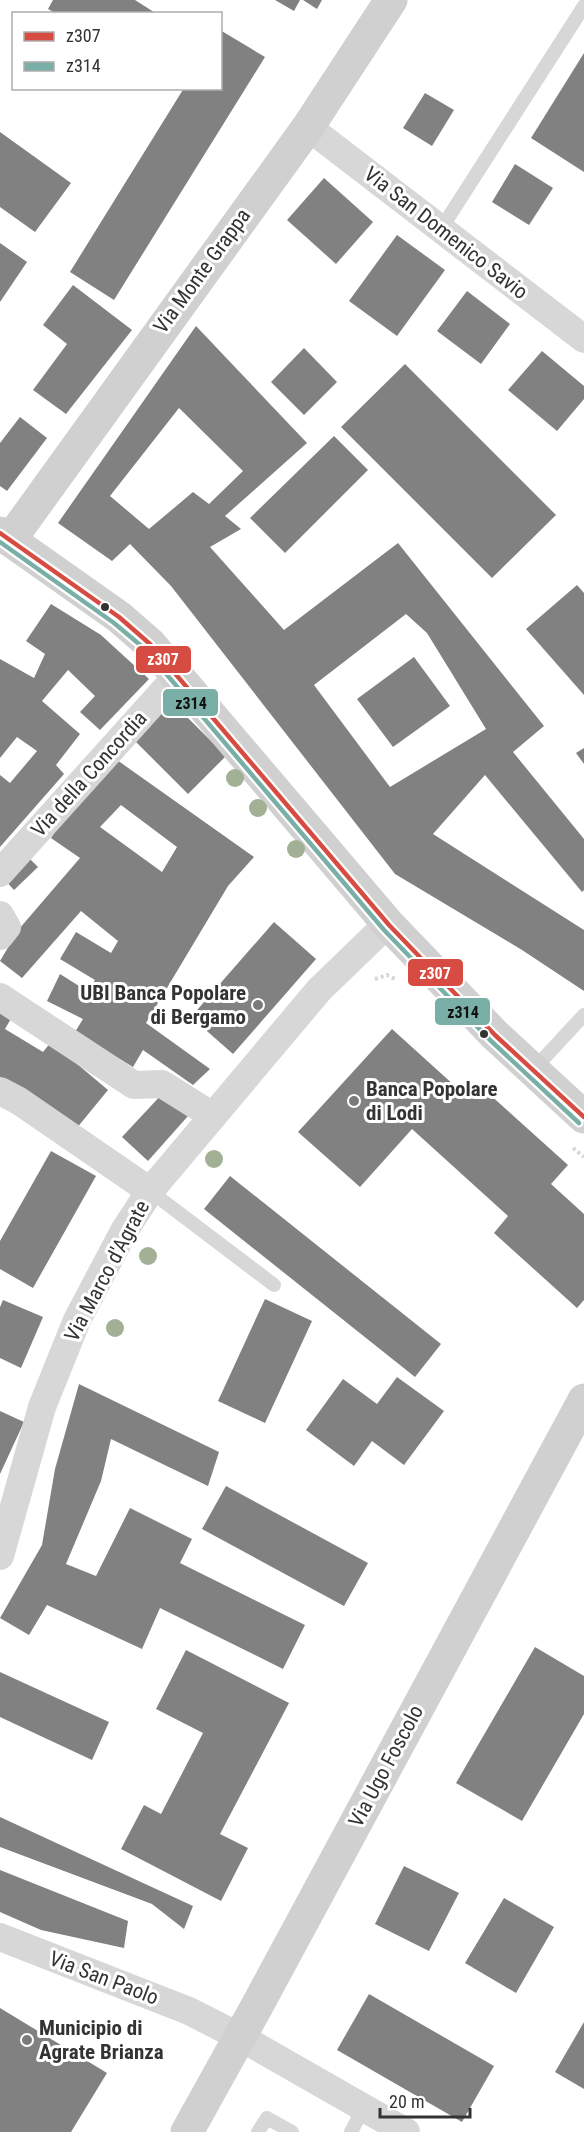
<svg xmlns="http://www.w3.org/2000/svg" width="584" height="2132" font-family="'Roboto Condensed',sans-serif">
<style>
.building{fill:#818181;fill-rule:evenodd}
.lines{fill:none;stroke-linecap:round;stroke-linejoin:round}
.path{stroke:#d6d6d6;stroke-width:4;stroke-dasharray:3 3;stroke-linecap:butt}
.lane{stroke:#d7d7d7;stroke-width:14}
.street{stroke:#d7d7d7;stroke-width:28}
.secondary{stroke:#d0d0d0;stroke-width:33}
.bus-1-casing{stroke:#fff;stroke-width:9}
.bus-2-casing{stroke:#fff;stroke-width:9}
.bus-1{stroke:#d74c42;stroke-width:4.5}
.bus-2{stroke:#79afa6;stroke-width:4.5}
.tree{fill:#a2b095}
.bus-dot{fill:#333;stroke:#fff;stroke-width:2}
.poi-dot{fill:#7a7a7a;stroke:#fff;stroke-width:2}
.labels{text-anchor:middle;stroke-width:6;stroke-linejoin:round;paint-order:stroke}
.street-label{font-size:21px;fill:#333;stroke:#fff}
.poi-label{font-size:21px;font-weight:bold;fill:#333;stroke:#fff;text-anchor:start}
.line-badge{stroke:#fff;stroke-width:2}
.badge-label{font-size:16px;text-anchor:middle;font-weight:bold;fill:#fff}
.pale-badge-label{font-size:16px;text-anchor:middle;font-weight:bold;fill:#111}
</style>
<rect width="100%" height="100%" fill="#fff"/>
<!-- building -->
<g class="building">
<path d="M 53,0 L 135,0 L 157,14 L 57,14 L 48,9 Z"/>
<path d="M 275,0 L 300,0 L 294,11 Z"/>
<path d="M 303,0 L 322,0 L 317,9 Z"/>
<path d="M 220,30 L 265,57 L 114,300 L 70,272 L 184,88 L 220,88 Z"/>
<path d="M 584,53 L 584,172 L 531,138 Z"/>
<path d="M 425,93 L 454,110 L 432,146 L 403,128 Z"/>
<path d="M 0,132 L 71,183 L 35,232 L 0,207 Z"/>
<path d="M 515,164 L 553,188 L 529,225 L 492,202 Z"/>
<path d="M 324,178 L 373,222 L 336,264 L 287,220 Z"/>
<path d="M 397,235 L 445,270 L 397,336 L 349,301 Z"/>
<path d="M 0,243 L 27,262 L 0,302 Z"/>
<path d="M 73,285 L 132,330 L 66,414 L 33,390 L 67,344 L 43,325 Z"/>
<path d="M 467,291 L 510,324 L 481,364 L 437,331 Z"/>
<path d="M 196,326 L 307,443 L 225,516 L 241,529 L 210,547 L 284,630 L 398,543 L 544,726 L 513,752 L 584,839 L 584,890 L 582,892 L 485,775 L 433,834 L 584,930 L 584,991 L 522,950 L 395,874 L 171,586 L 130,544 L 112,561 L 58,523 ZM 179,408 L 243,471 L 209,504 L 193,492 L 149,529 L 110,496 ZM 406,614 L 427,633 L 486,729 L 390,787 L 314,685 Z"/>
<path d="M 304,348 L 337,382 L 304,415 L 271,382 Z"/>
<path d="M 542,351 L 584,386 L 584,399 L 557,431 L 508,390 Z"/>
<path d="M 405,364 L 556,515 L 492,578 L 341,427 Z"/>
<path d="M 20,417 L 47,438 L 7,491 L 0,486 L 0,443 Z"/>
<path d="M 334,436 L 368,470 L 285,553 L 250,518 Z"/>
<path d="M 577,585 L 584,593 L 584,695 L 526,629 Z"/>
<path d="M 51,604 L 101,635 L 149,679 L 100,730 L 80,712 L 95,696 L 68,670 L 42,701 L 80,734 L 56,765 L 64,774 L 0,847 L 0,775 L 10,783 L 37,751 L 17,737 L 0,758 L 0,659 L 34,678 L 45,654 L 26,641 Z"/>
<path d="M 414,657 L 450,706 L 393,747 L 357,699 Z"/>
<path d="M 170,700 L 226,756 L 188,794 L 132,738 Z"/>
<path d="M 584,748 L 584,764 L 576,753 Z"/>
<path d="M 117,760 L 254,857 L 228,886 L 146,1023 L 210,1069 L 193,1085 L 143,1050 L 133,1067 L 75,1032 L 83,1019 L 47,1001 L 60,974 L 87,991 L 95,980 L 60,959 L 76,932 L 111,953 L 118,941 L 81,911 L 22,978 L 0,961 L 19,929 L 80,858 L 51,838 L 71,807 ZM 121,805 L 177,847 L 162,872 L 100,827 Z"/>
<path d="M 26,855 L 38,867 L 14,890 L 3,878 Z"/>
<path d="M 274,922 L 316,959 L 233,1054 L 191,1017 Z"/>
<path d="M 0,1009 L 12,1017 L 5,1029 L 43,1052 L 51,1042 L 108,1090 L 76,1129 L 0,1077 Z"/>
<path d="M 392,1029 L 466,1096 L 478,1084 L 568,1165 L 551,1184 L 584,1214 L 584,1300 L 577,1308 L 494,1233 L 508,1216 L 412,1129 L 360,1187 L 298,1132 Z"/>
<path d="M 163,1093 L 188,1116 L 148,1161 L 122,1137 Z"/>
<path d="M 51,1151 L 96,1176 L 33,1288 L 0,1269 L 0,1241 Z"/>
<path d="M 230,1176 L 441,1344 L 415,1377 L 204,1209 Z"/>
<path d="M 265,1299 L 312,1321 L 265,1423 L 218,1401 Z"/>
<path d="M 3,1300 L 43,1317 L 21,1368 L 0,1358 L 0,1307 Z"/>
<path d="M 397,1377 L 444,1411 L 404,1465 L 372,1441 L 354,1466 L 306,1430 L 343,1379 L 377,1404 Z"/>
<path d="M 79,1384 L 219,1452 L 208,1486 L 111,1439 L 101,1481 L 66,1564 L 96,1576 L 130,1508 L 192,1539 L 180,1563 L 305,1625 L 283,1669 L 160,1608 L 142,1649 L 47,1605 L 29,1635 L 0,1618 L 42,1545 L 55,1469 Z"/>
<path d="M 0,1411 L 24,1422 L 0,1474 Z"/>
<path d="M 226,1486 L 368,1563 L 344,1606 L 202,1529 Z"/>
<path d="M 535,1647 L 584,1676 L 584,1714 L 522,1821 L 456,1783 Z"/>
<path d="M 186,1650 L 289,1703 L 220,1834 L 248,1848 L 221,1901 L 121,1849 L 144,1805 L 161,1814 L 203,1733 L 156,1709 Z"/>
<path d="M 0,1672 L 109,1722 L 92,1760 L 0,1717 Z"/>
<path d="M 0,1817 L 193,1906 L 184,1929 L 152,1904 L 0,1847 Z"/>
<path d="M 404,1866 L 459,1893 L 429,1951 L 375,1924 Z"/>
<path d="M 0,1870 L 128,1921 L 124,1948 L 41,1930 L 0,1912 Z"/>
<path d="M 504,1898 L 554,1927 L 516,1993 L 465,1963 Z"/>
<path d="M 369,1994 L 494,2066 L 462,2122 L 337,2050 Z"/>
<path d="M 0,2008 L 107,2073 L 71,2132 L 0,2132 Z"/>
<path d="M 584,2022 L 584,2089 L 555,2072 Z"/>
</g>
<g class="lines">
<!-- path -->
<g class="path">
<path d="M 375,979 L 387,975 L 395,979"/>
<path d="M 573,1148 L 584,1157"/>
</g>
<!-- lane -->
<g class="lane">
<path d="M 441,229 L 584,6"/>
<path d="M 533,1070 L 584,1015"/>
<path d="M 150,1191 L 274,1285"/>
<path d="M 258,2132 L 267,2118 L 292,2132"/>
<path d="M 351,2132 L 364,2107"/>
</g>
<!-- street -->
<g class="street">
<path d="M 308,127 L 584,339"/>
<path d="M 0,873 L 178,675"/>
<path d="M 0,915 L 7,927 L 0,936"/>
<path d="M 0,997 L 134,1085 L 162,1084 L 213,1116"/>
<path d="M 0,1091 L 19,1101 L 150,1191"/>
<path d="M 0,1556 L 42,1407 L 77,1320 L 124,1231 L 150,1191 L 319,990 L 378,933 L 389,925"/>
<path d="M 0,1937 L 189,2011 L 240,2037 L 406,2132"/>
</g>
<!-- secondary -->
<g class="secondary">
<path d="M 0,533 L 119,617 L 150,644 L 389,925 L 495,1035 L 584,1117"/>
<path d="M 10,540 L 308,127 L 391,0"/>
<path d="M 187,2132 L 257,2006 L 584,1400"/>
</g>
<!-- bus-1 casing -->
<g class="bus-1-casing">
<path id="bus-1" d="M 0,533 L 119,617 L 150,644 L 389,925 L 495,1035 L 584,1117"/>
</g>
<!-- bus-2 casing -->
<g class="bus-2-casing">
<path id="bus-2" d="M 0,542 L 114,623 L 145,649 L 384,930 L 490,1040 L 579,1123"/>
</g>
<!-- bus-1 -->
<use href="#bus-1" class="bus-1"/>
<!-- bus-2 -->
<use href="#bus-2" class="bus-2"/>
</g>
<!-- trees -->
<g class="tree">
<circle cx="235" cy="778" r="9"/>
<circle cx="258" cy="808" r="9"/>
<circle cx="296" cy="849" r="9"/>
<circle cx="214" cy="1159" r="9"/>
<circle cx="148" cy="1256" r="9"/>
<circle cx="115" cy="1328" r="9"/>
</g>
<!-- markers -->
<g class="bus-dot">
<circle cx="105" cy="607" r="5"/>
<circle cx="484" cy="1034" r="5"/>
</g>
<g class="poi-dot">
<circle cx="258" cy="1005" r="6"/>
<circle cx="354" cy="1101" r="6"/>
<circle cx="27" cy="2040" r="6"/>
</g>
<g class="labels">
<!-- street labels -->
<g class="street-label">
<text transform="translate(446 233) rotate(38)" y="7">Via San Domenico Savio</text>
<text transform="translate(202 271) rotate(-54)" y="7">Via Monte Grappa</text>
<text transform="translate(89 774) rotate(-48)" y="7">Via della Concordia</text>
<text transform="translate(107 1271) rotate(-62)" y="7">Via Marco d'Agrate</text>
<text transform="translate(386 1766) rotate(-62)" y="7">Via Ugo Foscolo</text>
<text transform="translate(104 1978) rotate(21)" y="7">Via San Paolo</text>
</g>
<!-- poi labels -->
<g class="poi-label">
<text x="246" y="1000" text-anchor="end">UBI Banca Popolare<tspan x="246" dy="24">di Bergamo</tspan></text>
<text x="366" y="1096">Banca Popolare<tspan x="366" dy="24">di Lodi</tspan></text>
<text x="39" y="2035">Municipio di<tspan x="39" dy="24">Agrate Brianza</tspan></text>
</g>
</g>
<g class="line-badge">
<rect x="135" y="645" width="57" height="29" rx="6" fill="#d74c42"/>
<rect x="162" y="688" width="57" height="29" rx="6" fill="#79afa6"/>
<rect x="407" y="958" width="57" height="29" rx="6" fill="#d74c42"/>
<rect x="434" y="997" width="57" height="29" rx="6" fill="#79afa6"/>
</g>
<g class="badge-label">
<text x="163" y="665">z307</text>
<text x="435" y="979">z307</text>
</g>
<g class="pale-badge-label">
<text x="191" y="709">z314</text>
<text x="463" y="1018">z314</text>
</g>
<!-- legend -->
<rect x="12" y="12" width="210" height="78" fill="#ffffff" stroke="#adadad" stroke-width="1.5"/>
<rect x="24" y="32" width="30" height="9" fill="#d74c42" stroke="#adadad" stroke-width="1.5"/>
<text x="66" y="42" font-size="18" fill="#333333">z307</text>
<rect x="24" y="62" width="30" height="9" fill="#79afa6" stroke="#adadad" stroke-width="1.5"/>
<text x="66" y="72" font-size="18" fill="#333333">z314</text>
<!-- scale -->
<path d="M380 2108v9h90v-9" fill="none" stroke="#333333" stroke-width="3"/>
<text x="389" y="2108" font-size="18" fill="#333333" stroke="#ffffff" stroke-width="4.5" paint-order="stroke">20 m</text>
</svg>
